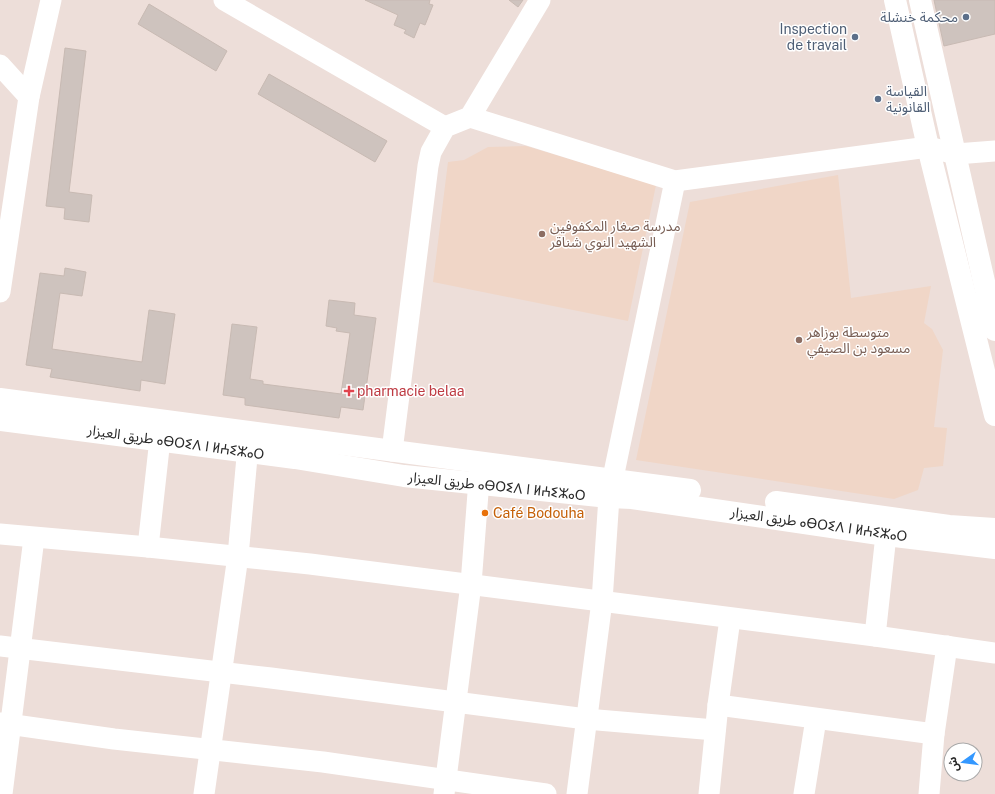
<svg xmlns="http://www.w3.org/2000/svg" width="995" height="794" font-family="'Public Sans','Noto Sans Arabic','Noto Sans Tifinagh',sans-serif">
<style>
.education{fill:#f0d6c7}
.building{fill:#cec3be;stroke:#c8bab3}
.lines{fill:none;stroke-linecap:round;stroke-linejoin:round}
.minor{stroke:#fff;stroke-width:21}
.secondary{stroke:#fff;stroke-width:22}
.service-dot{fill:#5c6f8a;stroke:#fff;stroke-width:1.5}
.education-dot{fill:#8d6e63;stroke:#fff;stroke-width:1.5}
.health-dot{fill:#e0444e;stroke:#fff;stroke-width:1.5}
.food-dot{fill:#e8710a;stroke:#fff;stroke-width:1.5}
.labels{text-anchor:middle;stroke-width:3;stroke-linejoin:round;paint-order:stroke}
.service-label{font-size:14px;fill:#4e5e75;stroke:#fff;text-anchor:end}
.education-label{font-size:14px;fill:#785e54;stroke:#fff;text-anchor:start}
.health-label{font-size:14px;fill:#be3a42;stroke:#fff;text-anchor:start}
.street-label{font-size:14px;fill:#292929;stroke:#fff}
.food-label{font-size:14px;fill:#c56008;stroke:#fff;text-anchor:start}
</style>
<rect width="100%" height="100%" fill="#edded9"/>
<!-- education -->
<g class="education">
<path d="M 526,146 L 656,185 L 628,321 L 433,282 L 448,162 L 464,160 L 488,147 Z"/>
<path d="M 838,175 L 851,298 L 931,286 L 924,323 L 932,329 L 943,350 L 934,427 L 947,428 L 943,466 L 924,468 L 918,490 L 894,499 L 636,460 L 690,202 Z"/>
</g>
<!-- building -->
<g class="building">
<path d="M 365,0 L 430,0 L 429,4 L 433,5 L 425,25 L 420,23 L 414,38 L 404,33 L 406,30 L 394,25 L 398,15 Z"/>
<path d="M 509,0 L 523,0 L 518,7 Z"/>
<path d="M 934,0 L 995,0 L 995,34 L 944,46 Z"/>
<path d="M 149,4 L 227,51 L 216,71 L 138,24 Z"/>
<path d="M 65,48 L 86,51 L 69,192 L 92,195 L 89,222 L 64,219 L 65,208 L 46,206 Z"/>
<path d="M 269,74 L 387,141 L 375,162 L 258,94 Z"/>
<path d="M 65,268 L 86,272 L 82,296 L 60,293 L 52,349 L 142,362 L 149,310 L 175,314 L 165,384 L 141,380 L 140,391 L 50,377 L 52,369 L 26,365 L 40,273 L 64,276 Z"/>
<path d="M 329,300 L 355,303 L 354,315 L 376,318 L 363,410 L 341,407 L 339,418 L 245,405 L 245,398 L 223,395 L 232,324 L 257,327 L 250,379 L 263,381 L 263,384 L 341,394 L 350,333 L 336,331 L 337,328 L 326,326 Z"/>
</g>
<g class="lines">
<!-- minor -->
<g class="minor">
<path d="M 224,0 L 445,127"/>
<path d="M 0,65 L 29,97"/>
<path d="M 470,117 L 675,181 L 928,147 L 956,154 L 995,151"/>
<path d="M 0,292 L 29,97 L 51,0"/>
<path d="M 392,451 L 428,166 L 431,152 L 445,127 L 470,117 L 540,0"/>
<path d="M 0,534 L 148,547 L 310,564 L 875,636 L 995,653"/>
<path d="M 148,547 L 160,439"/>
<path d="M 875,636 L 886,535"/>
<path d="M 0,646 L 271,678 L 586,719 L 715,730"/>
<path d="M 718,705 L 934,734"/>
<path d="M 0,723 L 114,739 L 323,762 L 546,794"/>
<path d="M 2,794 L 34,538"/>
<path d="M 204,794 L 238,556 L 249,435"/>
<path d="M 444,794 L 471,584 L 480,467"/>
<path d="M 577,794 L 602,601 L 609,497 L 675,181"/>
<path d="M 709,794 L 718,705 L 730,619"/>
<path d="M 804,794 L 816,719"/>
<path d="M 929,794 L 934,734 L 947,646"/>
</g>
<!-- secondary -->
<g class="secondary">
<path d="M 895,0 L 928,147 L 995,415"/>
<path d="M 920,0 L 995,330"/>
<path d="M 0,399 L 690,490"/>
<path d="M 0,420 L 295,458 L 404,476 L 609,497 L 632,498 L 886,535 L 995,548"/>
<path d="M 776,502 L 949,526 L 995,529"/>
</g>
</g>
<!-- markers -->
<g class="service-dot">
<circle cx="966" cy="17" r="4"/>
<circle cx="855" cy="37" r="4"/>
<circle cx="878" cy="99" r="4"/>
</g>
<g class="education-dot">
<circle cx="542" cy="234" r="4"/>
<circle cx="799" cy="340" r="4"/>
</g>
<path class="health-dot" d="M347 385h4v4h4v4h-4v4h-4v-4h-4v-4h4z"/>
<circle class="food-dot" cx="485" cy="513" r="4"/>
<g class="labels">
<!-- service labels -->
<g class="service-label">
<text x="958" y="22">محكمة خنشلة</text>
<text x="847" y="34">Inspection<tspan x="847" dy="16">de travail</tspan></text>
<text x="886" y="96" text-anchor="start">القياسة<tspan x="886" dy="16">القانونية</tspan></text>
</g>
<!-- education labels -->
<g class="education-label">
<text x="550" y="231">مدرسة صغار المكفوفين<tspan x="550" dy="16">الشهيد النوي شناقر</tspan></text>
<text x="807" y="337">متوسطة بوزاهر<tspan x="807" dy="16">مسعود بن الصيفي</tspan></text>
</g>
<!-- health labels -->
<g class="health-label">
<text x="357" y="396">pharmacie belaa</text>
</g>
<!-- street labels -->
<g class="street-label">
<text transform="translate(176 442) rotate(8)" y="5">طريق العيزار ⴰⴱⵔⵉⴷ ⵏ ⵍⵄⵉⵣⴰⵔ</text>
<text transform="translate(497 486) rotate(6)" y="5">طريق العيزار ⴰⴱⵔⵉⴷ ⵏ ⵍⵄⵉⵣⴰⵔ</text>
<text transform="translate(819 524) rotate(8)" y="5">طريق العيزار ⴰⴱⵔⵉⴷ ⵏ ⵍⵄⵉⵣⴰⵔ</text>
</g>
<!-- food labels -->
<g class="food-label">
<text x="493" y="518">Café Bodouha</text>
</g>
</g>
<!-- north arrow -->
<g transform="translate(963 762) rotate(256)"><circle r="19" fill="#ffffff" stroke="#a9a9a9"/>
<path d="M0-3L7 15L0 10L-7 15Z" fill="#3498ff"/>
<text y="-6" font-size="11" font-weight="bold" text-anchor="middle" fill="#292929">ش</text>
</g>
</svg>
